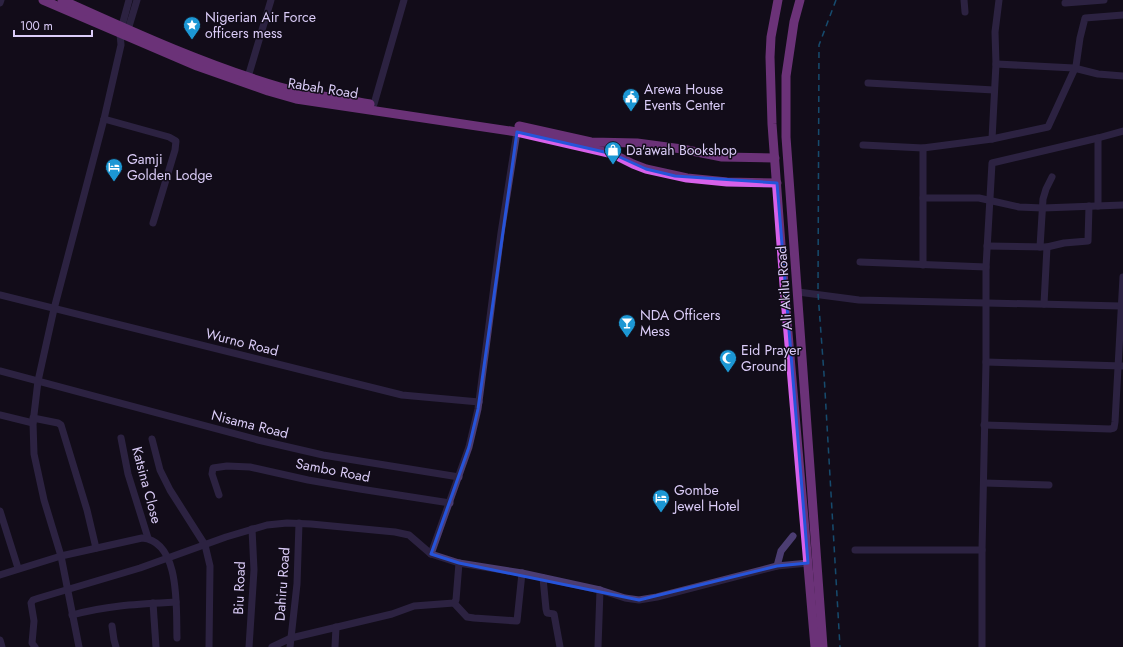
<svg xmlns="http://www.w3.org/2000/svg" width="1123" height="647" font-family="Jost,sans-serif">
<style>
.lines{fill:none;stroke-linecap:round;stroke-linejoin:round}
.minor{stroke:#4c3d72;stroke-width:7}
.major{stroke:#d761ea;stroke-width:9}
.rail{stroke:#1c97d4;stroke-width:1.5;stroke-dasharray:6 5;stroke-linecap:butt}
.marked{fill:none;stroke:#2654da;stroke-width:3;stroke-linejoin:round}
.labels{text-anchor:middle;stroke-width:3;stroke-linejoin:round;paint-order:stroke}
.poi-label{font-size:14px;fill:#dbccf8;stroke:#120d19;text-anchor:start}
.street-label{font-size:14px;fill:#dbccf8;stroke:#120d19}
</style>
<rect width="100%" height="100%" fill="#120d19"/>
<g class="lines">
<!-- minor -->
<g class="minor">
<path d="M 964,0 L 965,12"/>
<path d="M 0,3 L 1,0"/>
<path d="M 1065,3 L 1104,0"/>
<path d="M 127,33 L 137,0"/>
<path d="M 996,64 L 1074,68 L 1098,74 L 1123,76"/>
<path d="M 248,77 L 271,0"/>
<path d="M 868,83 L 994,90"/>
<path d="M 374,104 L 404,0"/>
<path d="M 104,119 L 169,137 L 176,141 L 175,150 L 153,223"/>
<path d="M 517,132 L 501,233 L 478,409 L 469,447 L 431,554 L 459,563 L 522,573 L 600,590 L 625,598 L 639,600 L 657,597 L 777,566 L 808,563"/>
<path d="M 992,139 L 996,64 L 995,32 L 999,0"/>
<path d="M 863,145 L 923,148 L 992,139 L 1048,127 L 1076,66 L 1080,38 L 1085,18 L 1123,15"/>
<path d="M 923,198 L 979,198 L 1019,207 L 1043,208 L 1123,205"/>
<path d="M 1098,206 L 1098,138"/>
<path d="M 987,246 L 1047,247 L 1064,243 L 1088,241 L 1089,206"/>
<path d="M 1040,247 L 1043,199 L 1046,189 L 1052,177"/>
<path d="M 860,262 L 986,267"/>
<path d="M 923,265 L 923,148"/>
<path d="M 798,292 L 859,300 L 1121,306"/>
<path d="M 0,295 L 402,395 L 479,402"/>
<path d="M 1044,304 L 1047,247"/>
<path d="M 986,362 L 1123,366"/>
<path d="M 0,371 L 258,440 L 323,455 L 459,477"/>
<path d="M 0,415 L 33,423"/>
<path d="M 33,418 L 58,423 L 61,425 L 87,510 L 96,548"/>
<path d="M 984,425 L 1110,429 L 1114,428 L 1115,422 L 1123,277"/>
<path d="M 121,438 L 128,474 L 148,538"/>
<path d="M 152,439 L 160,470 L 170,490 L 205,545 L 210,566 L 209,647"/>
<path d="M 984,483 L 1049,485"/>
<path d="M 219,495 L 212,474 L 213,468 L 227,466 L 250,467 L 308,480 L 360,489 L 450,503"/>
<path d="M 0,511 L 18,568"/>
<path d="M 855,550 L 982,550"/>
<path d="M 777,566 L 781,551 L 793,536"/>
<path d="M 0,575 L 61,556 L 142,538 C 181,541 176,610 177,638"/>
<path d="M 543,578 L 546,609 L 547,613 L 554,614 L 560,647"/>
<path d="M 153,603 L 156,647"/>
<path d="M 454,603 L 467,617 L 474,618 L 517,621 L 522,573"/>
<path d="M 72,615 C 108,605 139,604 176,602"/>
<path d="M 112,626 L 114,640 L 116,647"/>
<path d="M 0,640 L 2,647"/>
<path d="M 35,647 L 32,643 L 34,621 L 31,603 L 33,600 L 39,598 L 140,568 L 226,537 L 267,525 L 287,523 L 311,524 L 395,532 L 409,535 L 431,554"/>
<path d="M 79,647 L 61,556 L 44,500 L 34,454 L 33,423 L 38,381 L 54,309 L 104,119 L 121,45 L 120,33 L 129,0"/>
<path d="M 249,647 L 254,570 L 252,529"/>
<path d="M 272,647 L 291,638 L 392,614 L 414,606 L 454,603 L 456,600 L 459,563"/>
<path d="M 290,647 L 297,584 L 299,523"/>
<path d="M 335,647 L 336,627"/>
<path d="M 598,647 L 600,590"/>
<path d="M 982,647 L 982,550 L 986,362 L 986,267 L 992,163 L 1098,138 L 1123,131"/>
</g>
<!-- major -->
<g class="major">
<path d="M 43,0 L 197,66 L 268,91 L 296,99 L 517,132 L 613,154 L 633,164 L 646,169 L 687,178 L 727,182 L 777,183"/>
<path d="M 62,0 C 133,32 205,65 280,87 C 309,95 340,98 370,104"/>
<path d="M 778,0 L 771,37 L 770,57 L 772,124 L 785,298 L 815,647"/>
<path d="M 800,0 L 794,22 L 786,76 L 786,137 L 823,647"/>
<path d="M 519,126 L 591,142 L 637,143 L 682,149 L 722,157 L 775,158"/>
</g>
<!-- rail -->
<path class="rail" d="M 836,0 L 819,45 L 818,293 L 824,374 L 840,647"/>
</g>
<!-- marked area -->
<path d="M0 0H1123V647H0ZM 517,132 L 613,154 L 646,169 L 675,176 L 777,183 L 808,563 L 777,566 L 639,600 L 459,563 L 431,554 L 469,447 L 478,409 Z" fill="#120d19" fill-opacity=".55" fill-rule="evenodd"/>
<path class="marked" d="M 517,132 L 613,154 L 646,169 L 675,176 L 777,183 L 808,563 L 777,566 L 639,600 L 459,563 L 431,554 L 469,447 L 478,409 Z"/>
<!-- icons -->
<defs>
<g id="sight-pin" transform="scale(0.9)"><path d="M0 17L-7.5 6A9.5 9.5 0 1 1 7.5 6Z" fill="#1c97d4" stroke="#120d19"/><path d="M0-6L1.8-2.2L6-1.7L2.9 1.2L3.7 5.4L0 3.3L-3.7 5.4L-2.9 1.2L-6-1.7L-1.8-2.2Z" fill="#fff"/></g>
<g id="civic-pin" transform="scale(0.9)"><path d="M0 17L-7.5 6A9.5 9.5 0 1 1 7.5 6Z" fill="#1c97d4" stroke="#120d19"/><path d="M-.6-6.5H3V-4.5H.6V-3L4-1V1h2V6H-6V1h2V-1L-.6-3ZM-1.2 2.5V6h2.4V2.5Z" fill="#fff"/></g>
<g id="shop-pin" transform="scale(0.9)"><path d="M0 17L-7.5 6A9.5 9.5 0 1 1 7.5 6Z" fill="#1c97d4" stroke="#120d19"/><path d="M-5-2.5h2.3a2.7 3.5 0 0 1 5.4 0H5L5.5 6h-11ZM-1.5-2.5h3a1.5 2.3 0 0 0-3 0Z" fill="#fff"/></g>
<g id="hotel-pin" transform="scale(0.9)"><path d="M0 17L-7.5 6A9.5 9.5 0 1 1 7.5 6Z" fill="#1c97d4" stroke="#120d19"/><path d="M-6-4.5h1.5V1H6V5H4.5V3h-9V5H-6ZM-4 0a1.8 1.8 0 1 1 3.6 0ZM.5 0V-2.5h3Q6-2.5 6 0Z" fill="#fff"/></g>
<g id="bar-pin" transform="scale(0.9)"><path d="M0 17L-7.5 6A9.5 9.5 0 1 1 7.5 6Z" fill="#1c97d4" stroke="#120d19"/><path d="M-6-5H6L.8 .8V4.5H3.5V6h-7V4.5H-.8V.8Z" fill="#fff"/></g>
<g id="mosque-pin" transform="scale(0.9)"><path d="M0 17L-7.5 6A9.5 9.5 0 1 1 7.5 6Z" fill="#1c97d4" stroke="#120d19"/><path d="M3.5-4.9A6 6 0 1 0 3.5 4.9A5 5 0 1 1 3.5-4.9Z" fill="#fff"/></g>
</defs>
<g fill-rule="evenodd">
<use href="#sight-pin" x="192" y="25"/>
<use href="#civic-pin" x="631" y="97"/>
<use href="#shop-pin" x="613" y="150"/>
<use href="#hotel-pin" x="114" y="167"/>
<use href="#bar-pin" x="627" y="323"/>
<use href="#mosque-pin" x="728" y="358"/>
<use href="#hotel-pin" x="661" y="498"/>
</g>
<g class="labels">
<!-- poi labels -->
<g class="poi-label">
<text x="205" y="22">Nigerian Air Force<tspan x="205" dy="16">officers mess</tspan></text>
<text x="644" y="94">Arewa House<tspan x="644" dy="16">Events Center</tspan></text>
<text x="626" y="155">Da'awah Bookshop</text>
<text x="127" y="164">Gamji<tspan x="127" dy="16">Golden Lodge</tspan></text>
<text x="640" y="320">NDA Officers<tspan x="640" dy="16">Mess</tspan></text>
<text x="741" y="355">Eid Prayer<tspan x="741" dy="16">Ground</tspan></text>
<text x="674" y="495">Gombe<tspan x="674" dy="16">Jewel Hotel</tspan></text>
</g>
<!-- street labels -->
<g class="street-label">
<text transform="translate(323 88) rotate(9)" y="5">Rabah Road</text>
<text transform="translate(784 288) rotate(-94)" y="5">Ali Akilu Road</text>
<text transform="translate(242 342) rotate(14)" y="5">Wurno Road</text>
<text transform="translate(250 424) rotate(14)" y="5">Nisama Road</text>
<text transform="translate(333 470) rotate(11)" y="5">Sambo Road</text>
<text transform="translate(147 485) rotate(75)" y="5">Katsina Close</text>
<text transform="translate(282 584) rotate(-86)" y="5">Dahiru Road</text>
<text transform="translate(239 588) rotate(-88)" y="5">Biu Road</text>
</g>
</g>
<!-- scale -->
<path d="M14 30v6h78v-6" fill="none" stroke="#dbccf8" stroke-width="2"/>
<text x="20" y="30" font-size="12" fill="#dbccf8" stroke="#120d19" stroke-width="3" paint-order="stroke">100 m</text>
</svg>
